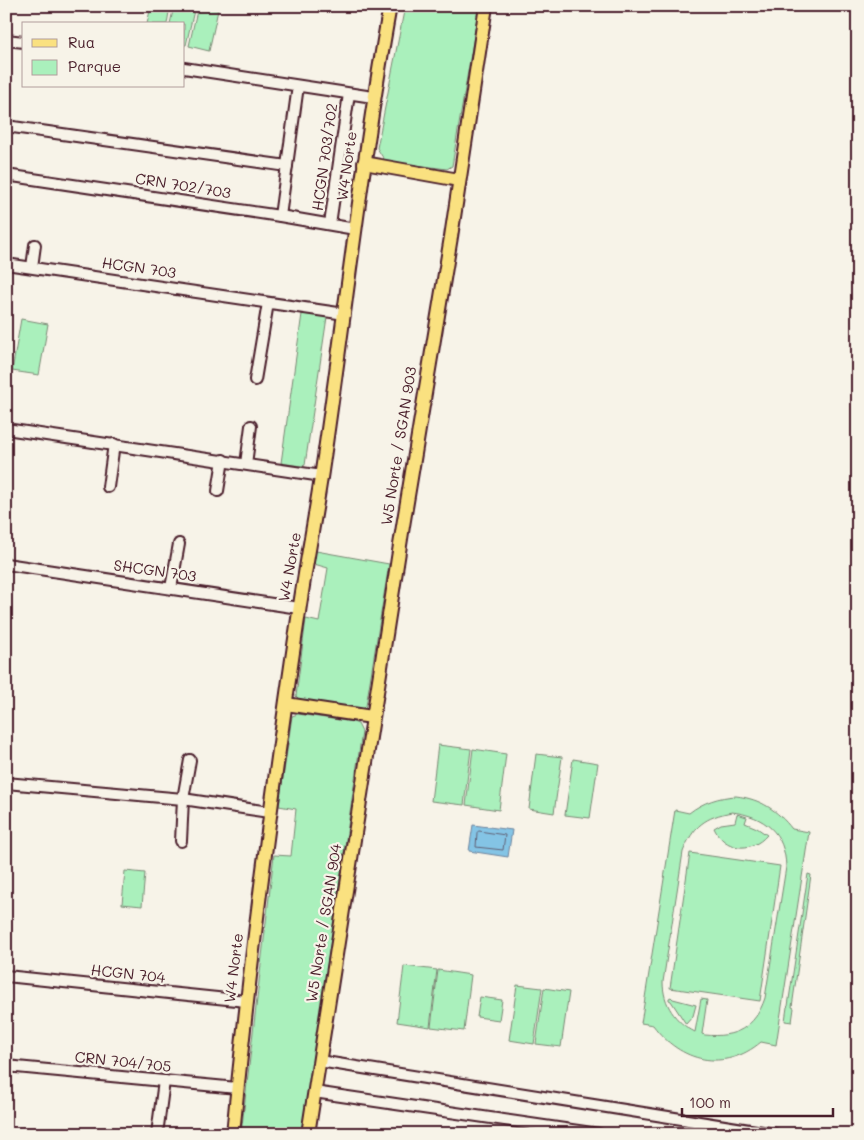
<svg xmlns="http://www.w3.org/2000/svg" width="864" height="1140" font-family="Mali,sans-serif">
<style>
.green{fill:#aaf0bc;stroke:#7a8874;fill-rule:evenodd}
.water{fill:#84c4e5;stroke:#6d829b}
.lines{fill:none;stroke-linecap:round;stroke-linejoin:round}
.shore{stroke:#616175;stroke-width:1}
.minor-casing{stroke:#4a1f2b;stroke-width:14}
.major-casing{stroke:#4a1f2b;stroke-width:16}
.minor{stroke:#f7f3e8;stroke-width:10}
.major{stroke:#fae180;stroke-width:12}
.labels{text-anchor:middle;stroke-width:4.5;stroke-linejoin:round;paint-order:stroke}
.street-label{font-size:15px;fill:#4a1f2b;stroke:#f7f3e8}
</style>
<rect width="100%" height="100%" fill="#f7f3e8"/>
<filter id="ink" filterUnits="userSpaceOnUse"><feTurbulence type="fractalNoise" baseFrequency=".02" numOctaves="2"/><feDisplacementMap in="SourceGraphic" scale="10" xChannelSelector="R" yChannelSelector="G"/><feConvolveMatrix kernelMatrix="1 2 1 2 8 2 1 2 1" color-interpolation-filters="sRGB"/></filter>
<g filter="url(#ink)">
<!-- green -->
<g class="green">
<path d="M 151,6 L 170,6 L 167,24 L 147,24 Z"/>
<path d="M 174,6 L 195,6 L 186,45 L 184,45 L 184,24 L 170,24 Z"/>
<path d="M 198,6 L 218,10 L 209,51 L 189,46 Z"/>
<path d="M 405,6 L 479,6 L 452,166 L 447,169 L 385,161 L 377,148 Z"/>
<path d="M 302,314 L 327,317 L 305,465 L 301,466 L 281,463 Z"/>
<path d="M 21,319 L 48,324 L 39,375 L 12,371 Z"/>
<path d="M 316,551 L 389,564 L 366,706 L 362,710 L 303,703 L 296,696 L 306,619 L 319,622 L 328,568 L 314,564 Z"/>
<path d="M 298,714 L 353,722 L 358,724 L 362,732 L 302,1134 L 241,1134 L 274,855 L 291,856 L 296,809 L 279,806 L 292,716 Z"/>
<path d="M 438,745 L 471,749 L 464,805 L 431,801 Z"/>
<path d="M 473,749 L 506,754 L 499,810 L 466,805 Z"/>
<path d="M 536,754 L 562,757 L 554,813 L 529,809 Z"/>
<path d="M 573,759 L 598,763 L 590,818 L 565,815 Z"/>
<path d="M 736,796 C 761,799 777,810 792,829 L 809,832 L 776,1045 L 761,1042 C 724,1073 680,1062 653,1025 L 641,1023 L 675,810 L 689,813 C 703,802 719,797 736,796 ZM 732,812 C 765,816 785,833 786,867 L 765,998 C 755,1028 735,1038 705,1035 L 702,1034 L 707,1000 L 701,999 L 695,1032 C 675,1022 663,1004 663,982 L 683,852 C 693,826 705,817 732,812 Z"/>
<path d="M 737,814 L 747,817 L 745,823 L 757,828 L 767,835 C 751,854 724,850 714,828 L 721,824 L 735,822 Z"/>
<path d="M 690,853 L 780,866 L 760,1001 L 670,988 Z"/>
<path d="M 125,871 L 145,873 L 142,906 L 122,904 Z"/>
<path d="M 808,874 L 811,875 L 792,1007 L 794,1008 L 792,1022 L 785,1021 L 787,1007 L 788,1006 Z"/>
<path d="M 404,966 L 437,970 L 430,1027 L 397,1022 Z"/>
<path d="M 438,970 L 471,975 L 464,1031 L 431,1027 Z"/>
<path d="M 517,985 L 542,988 L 534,1044 L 509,1040 Z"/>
<path d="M 544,988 L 569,992 L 561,1047 L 536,1044 Z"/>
<path d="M 480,997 L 502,1000 L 499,1020 L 477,1017 Z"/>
<path d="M 671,997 L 673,999 L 696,1005 L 693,1016 L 686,1024 L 671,1001 L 669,1000 L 669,998 Z"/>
</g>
<!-- water -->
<path class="water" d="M 473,825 L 512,830 L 508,857 L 469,851 Z"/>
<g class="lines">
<!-- shore -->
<path class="shore" d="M 479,831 L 505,835 L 503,850 L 476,847 L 477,833 Z"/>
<!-- minor casing -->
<g class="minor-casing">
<g id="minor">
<path d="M 6,40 L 24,42"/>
<path d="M 184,68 L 373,97"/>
<path d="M 6,126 L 287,166"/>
<path d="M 6,175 L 280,216 L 355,229"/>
<path d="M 280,216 L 298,86"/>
<path d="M 330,224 L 349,94"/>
<path d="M 6,264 L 345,314"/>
<path d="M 32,267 L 35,245"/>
<path d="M 255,380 L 268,303"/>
<path d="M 6,429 L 322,476"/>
<path d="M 246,464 L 251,426"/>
<path d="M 108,487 L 114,444"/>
<path d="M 218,491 L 223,460"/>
<path d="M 6,564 L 299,608"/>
<path d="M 171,588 L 179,544"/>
<path d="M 6,783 L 183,799 L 269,812"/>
<path d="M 181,841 L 183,799 L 190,760"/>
<path d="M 6,976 L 246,1001"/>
<path d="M 319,1061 L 775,1134"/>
<path d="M 6,1066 L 237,1088"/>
<path d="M 314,1092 L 599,1134"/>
<path d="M 157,1134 L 164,1081"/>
</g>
</g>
<!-- major casing -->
<g class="major-casing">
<g id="major">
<path d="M 364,163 L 459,180"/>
<path d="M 286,704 L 372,717"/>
<path d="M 233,1134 C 250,959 273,785 299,612 C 306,564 315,518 322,471 C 345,316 362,160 390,6"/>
<path d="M 308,1134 L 403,526 L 451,237 L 486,6"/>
</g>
</g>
<!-- minor -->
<use href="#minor" class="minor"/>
<!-- major -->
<use href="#major" class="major"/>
</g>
</g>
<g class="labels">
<!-- street labels -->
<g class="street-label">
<text transform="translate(325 157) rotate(-82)" y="5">HCGN 703/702</text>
<text transform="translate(347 166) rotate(-82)" y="5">W4 Norte</text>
<text transform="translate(183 186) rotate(9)" y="5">CRN 702/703</text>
<text transform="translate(139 268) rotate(8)" y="5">HCGN 703</text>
<text transform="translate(399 446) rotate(-81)" y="5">W5 Norte / SGAN 903</text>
<text transform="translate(290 567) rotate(-80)" y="5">W4 Norte</text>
<text transform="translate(155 571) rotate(8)" y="5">SHCGN 703</text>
<text transform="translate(324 923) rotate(-81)" y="5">W5 Norte / SGAN 904</text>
<text transform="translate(234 968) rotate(-83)" y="5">W4 Norte</text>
<text transform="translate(128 974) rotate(6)" y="5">HCGN 704</text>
<text transform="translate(123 1062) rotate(6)" y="5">CRN 704/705</text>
</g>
</g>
<!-- margin -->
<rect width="864" height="1140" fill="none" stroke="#f7f3e8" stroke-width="25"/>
<rect x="12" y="12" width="839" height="1115" fill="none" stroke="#4a1f2b" stroke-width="2" filter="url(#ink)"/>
<!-- legend -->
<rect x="22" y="22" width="162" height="65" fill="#f7f3e8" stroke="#b29e9c"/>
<rect x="32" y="39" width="25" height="8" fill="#fae180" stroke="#b29e9c"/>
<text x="68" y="48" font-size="15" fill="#4a1f2b">Rua</text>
<rect x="32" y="60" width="25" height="15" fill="#aaf0bc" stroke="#b29e9c"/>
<text x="68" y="72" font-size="15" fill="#4a1f2b">Parque</text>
<!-- scale -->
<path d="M682 1108v8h151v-8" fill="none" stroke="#4a1f2b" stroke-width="2.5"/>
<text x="689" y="1108" font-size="15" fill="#4a1f2b" stroke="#f7f3e8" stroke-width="4" paint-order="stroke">100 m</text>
</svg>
